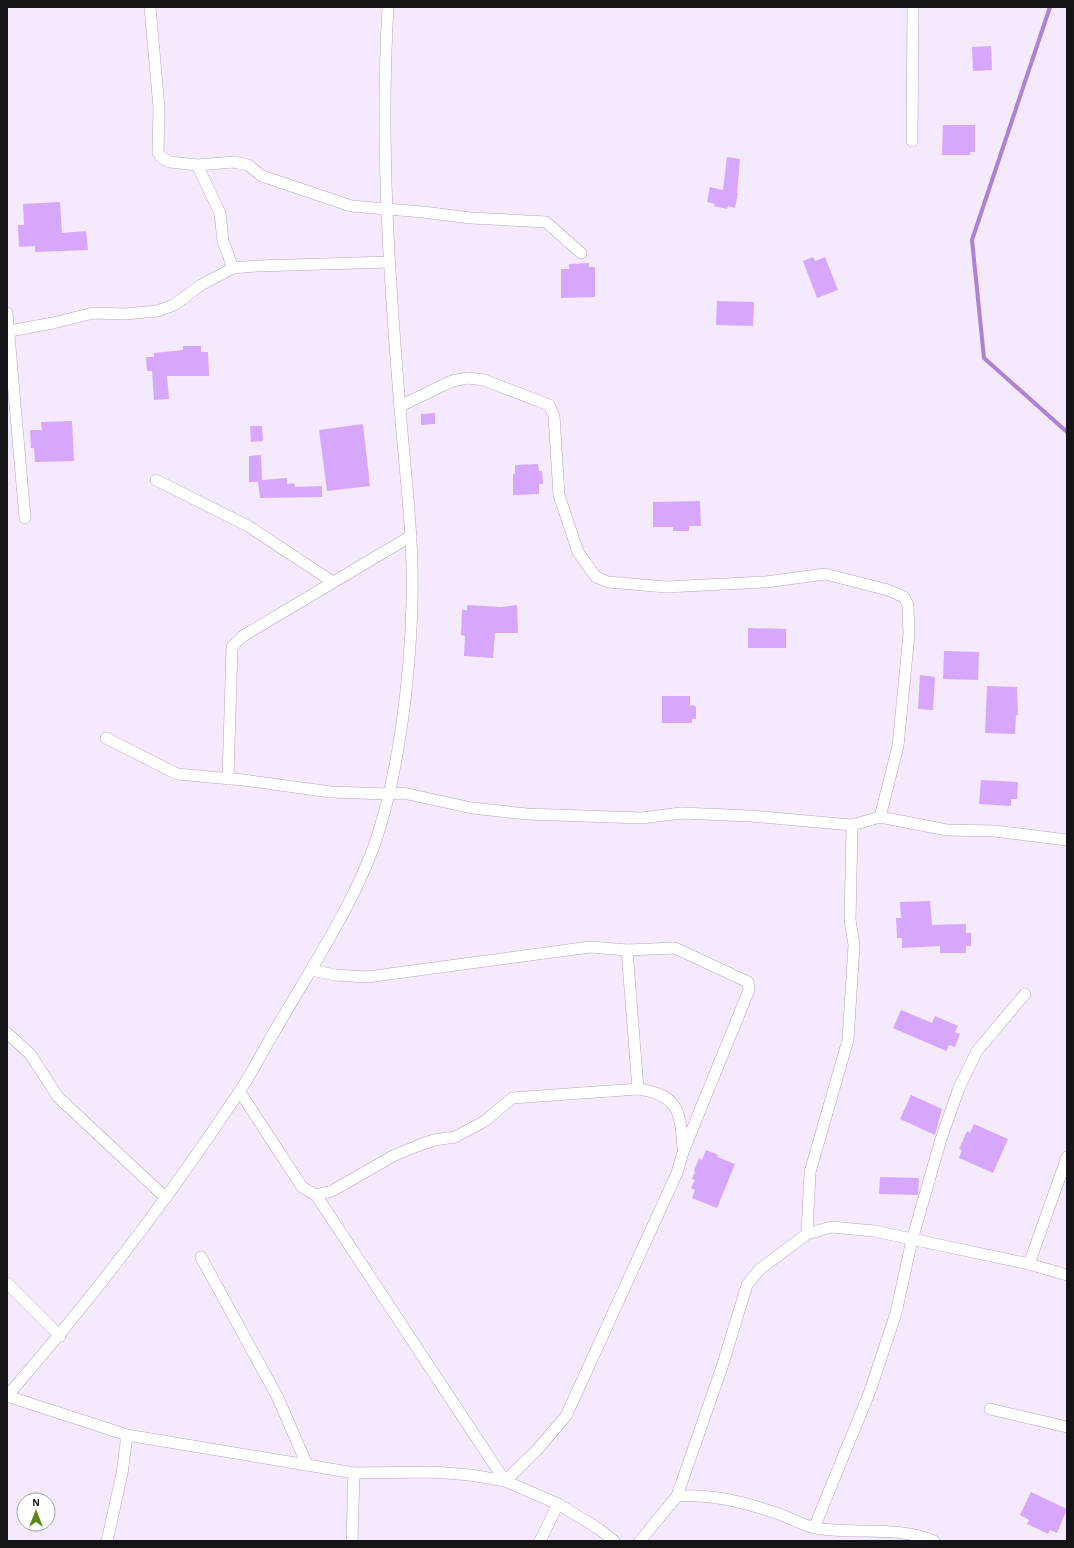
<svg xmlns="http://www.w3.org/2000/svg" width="1074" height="1548" font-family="'Alegreya Sans',sans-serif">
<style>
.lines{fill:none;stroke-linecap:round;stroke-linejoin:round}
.stream{stroke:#af81d3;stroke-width:4}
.building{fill:#d7a7fd}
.minor-casing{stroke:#b1a8ba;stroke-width:12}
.minor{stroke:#fff;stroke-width:11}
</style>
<rect width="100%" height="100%" fill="#f4e9fd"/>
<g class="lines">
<!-- stream -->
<path class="stream" d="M 1050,7 L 972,240 L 984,358 L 1067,432"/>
</g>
<!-- building -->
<g class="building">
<path d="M 991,46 L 992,70 L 973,71 L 972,47 Z"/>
<path d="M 943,125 L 975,125 L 975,152 L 970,152 L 970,155 L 942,155 Z"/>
<path d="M 727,157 L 740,159 L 737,193 L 738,193 L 735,208 L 728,206 L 727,209 L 714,206 L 715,204 L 707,202 L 710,187 L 723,190 Z"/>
<path d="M 60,202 L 62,233 L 86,231 L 88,250 L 35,252 L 35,246 L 19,247 L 18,225 L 24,225 L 23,204 Z"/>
<path d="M 813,257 L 815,261 L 825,257 L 838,290 L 817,298 L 803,261 Z"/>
<path d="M 589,263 L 589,267 L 595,267 L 595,297 L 561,298 L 561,269 L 569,269 L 569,264 Z"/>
<path d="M 717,301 L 754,302 L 753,326 L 716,325 Z"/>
<path d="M 183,346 L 201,346 L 201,352 L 208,352 L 209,376 L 167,376 L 169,399 L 154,400 L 152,371 L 147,371 L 146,357 L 154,357 L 154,353 L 183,350 Z"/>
<path d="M 435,413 L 435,424 L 421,425 L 421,414 Z"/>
<path d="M 72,421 L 74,461 L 35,462 L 34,448 L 31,448 L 30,430 L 42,430 L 41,422 Z"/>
<path d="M 363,424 L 370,486 L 327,491 L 319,430 Z"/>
<path d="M 250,426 L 262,426 L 263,441 L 251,442 Z"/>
<path d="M 261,455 L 262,480 L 287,478 L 287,484 L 294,483 L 295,487 L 322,486 L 322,497 L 260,498 L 258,482 L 249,482 L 249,456 Z"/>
<path d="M 538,464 L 539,471 L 542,471 L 543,484 L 539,484 L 539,494 L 513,495 L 513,474 L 515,474 L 515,465 Z"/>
<path d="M 700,501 L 701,526 L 689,526 L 689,531 L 673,531 L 673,527 L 653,527 L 653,502 Z"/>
<path d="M 467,605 L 501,607 L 517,605 L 518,633 L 495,633 L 493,658 L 464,656 L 465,636 L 461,635 L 462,610 L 467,610 Z"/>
<path d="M 748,628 L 786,629 L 786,648 L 748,648 Z"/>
<path d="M 944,651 L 979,652 L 978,680 L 943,679 Z"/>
<path d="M 920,675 L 935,677 L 933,710 L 918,709 Z"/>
<path d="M 987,686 L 1017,687 L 1018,715 L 1016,715 L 1015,734 L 985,733 Z"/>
<path d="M 662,696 L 690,696 L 690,705 L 696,706 L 696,719 L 692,719 L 692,723 L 662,723 Z"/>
<path d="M 981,780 L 1018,782 L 1017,799 L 1011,799 L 1011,806 L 979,804 Z"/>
<path d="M 930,901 L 932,925 L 966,924 L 966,933 L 971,933 L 971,946 L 966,946 L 966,953 L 940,953 L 940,946 L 902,948 L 902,938 L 897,938 L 896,918 L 901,918 L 900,902 Z"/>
<path d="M 901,1010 L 932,1023 L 935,1016 L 958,1026 L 955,1032 L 960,1034 L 955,1047 L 949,1045 L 946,1051 L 893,1028 Z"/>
<path d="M 911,1095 L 942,1109 L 935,1135 L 900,1119 Z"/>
<path d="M 974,1124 L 1008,1139 L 993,1173 L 959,1158 L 962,1150 L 959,1149 L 967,1131 L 970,1133 Z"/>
<path d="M 706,1150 L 718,1155 L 717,1157 L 735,1164 L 717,1208 L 692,1198 L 695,1190 L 691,1188 L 695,1180 L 692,1179 L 695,1172 L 694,1171 L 699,1158 L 702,1160 Z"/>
<path d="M 880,1177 L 919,1178 L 918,1195 L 879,1194 Z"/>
<path d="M 1031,1492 L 1067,1509 L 1057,1533 L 1050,1530 L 1048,1534 L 1027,1524 L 1029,1520 L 1020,1515 Z"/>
</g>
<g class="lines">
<!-- minor casing -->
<g class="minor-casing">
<g id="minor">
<path d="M 150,7 L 159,108 L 158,153 L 162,158 L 170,162 L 197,165 L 234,162 L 248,165 L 262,176 L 351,206 L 423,212 L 471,218 L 546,222 L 581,253"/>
<path d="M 912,141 L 913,7"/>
<path d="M 197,165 L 220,213 L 223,241 L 233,268"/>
<path d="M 7,313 L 25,518"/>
<path d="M 10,331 L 53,323 L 93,313 L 125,314 L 157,311 L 174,305 L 201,285 L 233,268 L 257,266 L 389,262"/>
<path d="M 400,406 L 452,381 L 468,378 L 484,380 L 549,405 L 554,416 L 559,495 L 578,552 L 596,577 L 608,582 L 666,587 L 766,582 L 825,574 L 888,590 L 904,597 L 908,605 L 909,634 L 898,746 L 880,817"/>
<path d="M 156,480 L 248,526 L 333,582"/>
<path d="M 106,738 L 177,774 L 243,780 L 331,792 L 388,794 L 403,793 L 472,808 L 527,814 L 641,818 L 681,813 L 750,816 L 852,825 L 880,817 L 947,830 L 995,831 L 1067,840"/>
<path d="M 228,779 L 232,647 L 243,636 L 411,536"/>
<path d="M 7,1033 L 30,1054 L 58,1097 L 166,1198"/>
<path d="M 638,1089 C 679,1095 680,1111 683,1148"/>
<path d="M 240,1092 L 302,1187 L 316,1195 L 505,1481 L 536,1451 L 566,1416 L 677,1173 L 683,1152 L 749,990 L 748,982 L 675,948 L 627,950 L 590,947 L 367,977 L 335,975 L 311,970"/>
<path d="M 316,1195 L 332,1191 L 393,1156 L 417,1146 L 434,1140 L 455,1137 L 485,1121 L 512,1098 L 638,1089 L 627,950"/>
<path d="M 807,1234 L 810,1172 L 848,1040 L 854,945 L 850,920 L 852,825"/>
<path d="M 201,1257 L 278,1398 L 307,1465"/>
<path d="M 1029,1264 L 1067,1157"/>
<path d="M 7,1283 L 60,1336"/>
<path d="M 7,1396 C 90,1301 167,1201 237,1095 C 254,1070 267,1043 283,1017 C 315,962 354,903 375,843 C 399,773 410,678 412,604 C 414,539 405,473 400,408 C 389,275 380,141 388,7"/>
<path d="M 7,1396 L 127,1435 L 307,1465 L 354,1473 L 433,1472 L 471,1475 L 505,1481 L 558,1504 L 599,1529 L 614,1541"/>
<path d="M 990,1409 L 1067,1427"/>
<path d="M 677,1496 C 714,1494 744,1502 779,1514 C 791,1518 803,1526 816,1528 C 855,1535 896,1525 934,1541"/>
<path d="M 814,1528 L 870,1391 L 896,1313 L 912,1240 L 941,1139 L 959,1088 L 977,1051 L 1025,994"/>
<path d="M 107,1541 L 122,1474 L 127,1435"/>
<path d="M 352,1541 L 354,1473"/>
<path d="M 540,1541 L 558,1504"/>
<path d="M 640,1541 L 677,1496 L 722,1367 L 747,1285 L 759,1270 L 807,1234 L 831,1227 L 874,1231 L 1029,1264 L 1067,1275"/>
</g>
</g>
<!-- minor -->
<use href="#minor" class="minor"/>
</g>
<!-- border -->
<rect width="1074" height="1548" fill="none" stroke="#151218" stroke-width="16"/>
<!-- north arrow -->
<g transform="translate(36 1512)"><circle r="19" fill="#ffffff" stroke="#a1a0a3"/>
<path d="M0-3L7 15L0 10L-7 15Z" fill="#5e8917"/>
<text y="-6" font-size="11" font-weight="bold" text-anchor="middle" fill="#151218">N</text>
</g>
</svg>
